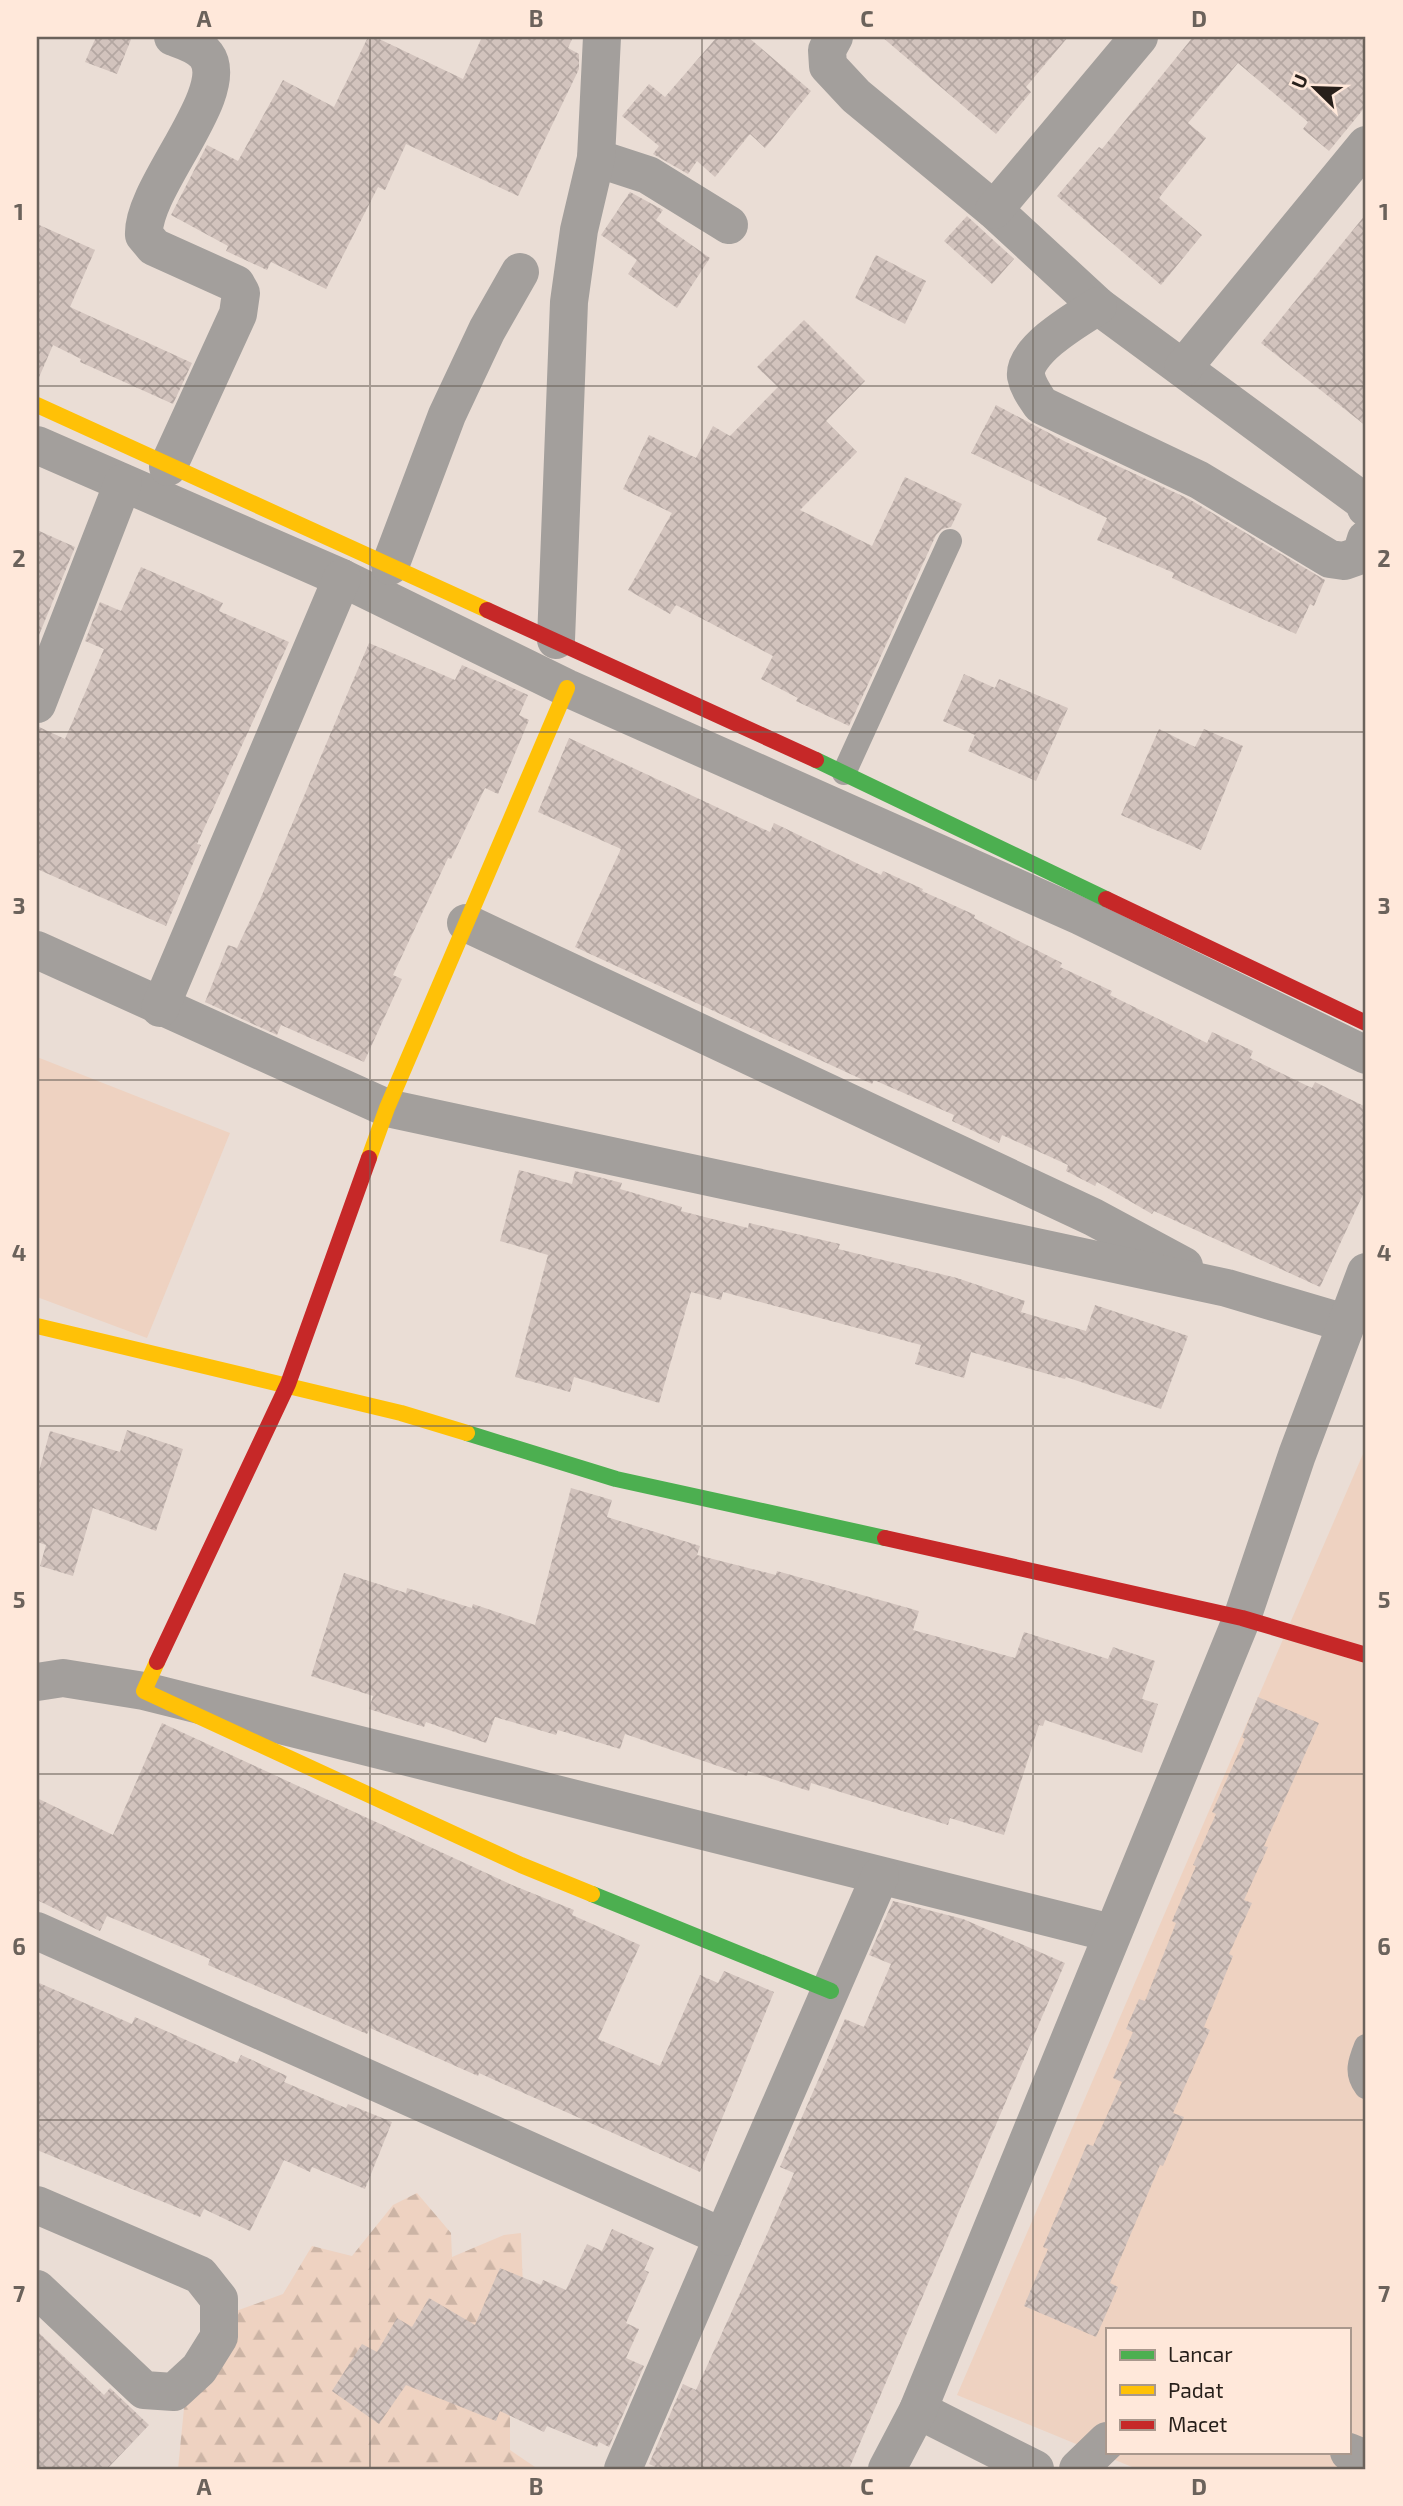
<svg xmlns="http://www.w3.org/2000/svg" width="1403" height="2506" font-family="'Exo 2',sans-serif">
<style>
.green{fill:#eed2c1;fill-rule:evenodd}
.forest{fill:url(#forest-firs)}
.building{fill:url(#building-cross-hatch)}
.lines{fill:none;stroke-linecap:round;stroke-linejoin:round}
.lane{stroke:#a39f9c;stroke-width:24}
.street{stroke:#a39f9c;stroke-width:38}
.fast{stroke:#4caf50;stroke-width:16}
.slow{stroke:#ffc107;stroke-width:16}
.jam{stroke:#c62828;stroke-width:16}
.grid{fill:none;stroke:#6b625b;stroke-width:2;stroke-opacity:0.55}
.neatline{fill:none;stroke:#6b625b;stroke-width:2.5}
.grid-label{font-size:23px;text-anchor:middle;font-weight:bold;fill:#6b625b}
</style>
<defs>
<pattern id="forest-firs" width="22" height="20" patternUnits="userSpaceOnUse" patternTransform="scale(1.75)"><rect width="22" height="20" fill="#eed2c1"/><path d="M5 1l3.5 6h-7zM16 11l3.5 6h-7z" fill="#ccb4a5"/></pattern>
<pattern id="building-cross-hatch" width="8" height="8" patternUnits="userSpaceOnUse" patternTransform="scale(1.75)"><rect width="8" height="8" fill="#d2c3bd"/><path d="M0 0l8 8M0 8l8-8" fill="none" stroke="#b4a7a2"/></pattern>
</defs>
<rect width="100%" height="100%" fill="#eaddd5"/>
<!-- green -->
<g class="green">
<path d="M 37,1057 L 230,1133 L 147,1338 L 37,1297 Z"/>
<path d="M 1366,1447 L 1366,2469 L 1137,2469 L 957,2395 ZM 1107,2329 L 1349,2329 L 1349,2452 L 1107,2452 Z"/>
</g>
<!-- forest -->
<path class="forest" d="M 417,2193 L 451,2233 L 452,2257 L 504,2235 L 521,2233 L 523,2289 L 510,2403 L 510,2450 L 538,2469 L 178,2469 L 186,2388 L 236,2311 L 283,2294 L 312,2246 L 352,2256 L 393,2205 Z"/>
<!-- building -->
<g class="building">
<path d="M 96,37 L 132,37 L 117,74 L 85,62 Z"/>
<path d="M 368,37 L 375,37 L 463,79 L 482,37 L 573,37 L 568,48 L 579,54 L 579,69 L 518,196 L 406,144 L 385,190 L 378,187 L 326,289 L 271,262 L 267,270 L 226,251 L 228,246 L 171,215 L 207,145 L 238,161 L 283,80 L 334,107 Z"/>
<path d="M 717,37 L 748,37 L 811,91 L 765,148 L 750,134 L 715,177 L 697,161 L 688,174 L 653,154 L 659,146 L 622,116 L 649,84 L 665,97 Z"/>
<path d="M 882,37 L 1068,37 L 1026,87 L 1031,92 L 996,134 Z"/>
<path d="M 1193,37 L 1366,37 L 1366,106 L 1329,151 L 1303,129 L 1308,122 L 1238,63 L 1188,123 L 1206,138 L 1159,198 L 1202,235 L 1161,285 L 1057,196 L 1099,147 L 1102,149 Z"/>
<path d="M 630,192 L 663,210 L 656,220 L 710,258 L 677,308 L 628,274 L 637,260 L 601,235 Z"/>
<path d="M 1366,214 L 1366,426 L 1261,343 Z"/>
<path d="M 967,216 L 1014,259 L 992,284 L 944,241 Z"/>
<path d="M 37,224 L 95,250 L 70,307 L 192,363 L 173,404 L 80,362 L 81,359 L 53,345 L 37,382 Z"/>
<path d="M 876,255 L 926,281 L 905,324 L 855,298 Z"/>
<path d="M 804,320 L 865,381 L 826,421 L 857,452 L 800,510 L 872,546 L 905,477 L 962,504 L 951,527 L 942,529 L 936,535 L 849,726 L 796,701 L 798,698 L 761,679 L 773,656 L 676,605 L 670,614 L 628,590 L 672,513 L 623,489 L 649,435 L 696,458 L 713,426 L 730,436 L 778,387 L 757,367 Z"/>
<path d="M 996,405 L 1066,442 L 1189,499 L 1325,580 L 1314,606 L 1310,604 L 1296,634 L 1172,578 L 1174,573 L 1097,540 L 1107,518 L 971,453 Z"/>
<path d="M 37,530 L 75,547 L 37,640 Z"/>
<path d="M 141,567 L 223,603 L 219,611 L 289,642 L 197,844 L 201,845 L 166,926 L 37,869 L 37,726 L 65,739 L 104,649 L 85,641 L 100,602 L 121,611 Z"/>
<path d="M 369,643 L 455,680 L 462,665 L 528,695 L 519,715 L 529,720 L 498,794 L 485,788 L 451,859 L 448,858 L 393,975 L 402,979 L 364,1062 L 281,1025 L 277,1035 L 205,1002 L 228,945 L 237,948 L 259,902 Z"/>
<path d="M 964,674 L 995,688 L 999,679 L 1068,708 L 1036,781 L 968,751 L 975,735 L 943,721 Z"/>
<path d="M 1159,729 L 1195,747 L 1204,729 L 1243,746 L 1201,850 L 1121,815 Z"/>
<path d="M 569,738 L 770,832 L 774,823 L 881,875 L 883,871 L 923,889 L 922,891 L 975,915 L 974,918 L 1062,963 L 1060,967 L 1112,991 L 1110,995 L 1207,1043 L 1212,1032 L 1253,1051 L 1250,1058 L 1312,1088 L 1315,1082 L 1366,1107 L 1366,1188 L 1320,1287 L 1154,1211 L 1152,1214 L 1097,1182 L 1095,1186 L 1066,1171 L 1068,1165 L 1002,1135 L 999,1143 L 952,1121 L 954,1115 L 874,1080 L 872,1084 L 575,947 L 621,849 L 538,812 Z"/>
<path d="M 519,1170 L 572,1184 L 575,1171 L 579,1172 L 622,1183 L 620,1189 L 682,1207 L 681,1211 L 748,1228 L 749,1223 L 840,1244 L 838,1249 L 957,1278 L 1025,1301 L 1021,1312 L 1086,1331 L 1095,1305 L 1188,1336 L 1161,1409 L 1066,1377 L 1065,1379 L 971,1352 L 964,1378 L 915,1364 L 921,1345 L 723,1292 L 721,1300 L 691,1292 L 659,1403 L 574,1377 L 570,1392 L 515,1377 L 548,1255 L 500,1241 Z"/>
<path d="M 127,1430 L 183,1449 L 156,1531 L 93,1508 L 73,1576 L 40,1566 L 46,1545 L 37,1542 L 37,1478 L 50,1431 L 120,1452 Z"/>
<path d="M 571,1488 L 612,1500 L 607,1517 L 700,1546 L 697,1555 L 776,1575 L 777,1571 L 919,1611 L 913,1630 L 1015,1658 L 1024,1632 L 1108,1659 L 1113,1647 L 1155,1661 L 1142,1699 L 1158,1704 L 1142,1753 L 1045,1720 L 1043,1726 L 1039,1725 L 1004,1835 L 950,1818 L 948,1825 L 811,1783 L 809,1791 L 748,1771 L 747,1776 L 625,1734 L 620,1749 L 558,1730 L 556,1735 L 495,1717 L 486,1743 L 426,1722 L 424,1727 L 369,1709 L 373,1696 L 311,1676 L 344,1573 L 406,1593 L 407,1588 L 472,1608 L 473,1604 L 535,1625 Z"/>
<path d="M 1258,1697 L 1319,1723 L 1264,1846 L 1268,1847 L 1244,1900 L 1252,1903 L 1229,1954 L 1233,1956 L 1204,2027 L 1210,2030 L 1173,2113 L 1184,2117 L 1163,2166 L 1160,2165 L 1110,2283 L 1118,2287 L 1096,2337 L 1024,2306 L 1048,2249 L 1043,2247 L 1087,2144 L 1093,2146 L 1122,2082 L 1113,2078 L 1133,2032 L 1126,2029 L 1139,1999 L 1145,2001 L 1176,1923 L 1172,1921 L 1196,1866 L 1193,1865 L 1216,1814 L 1212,1812 L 1245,1739 L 1242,1737 Z"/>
<path d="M 162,1723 L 512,1885 L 574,1910 L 572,1915 L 640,1945 L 598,2039 L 660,2066 L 700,1975 L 718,1983 L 724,1971 L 774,1992 L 700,2172 L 479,2073 L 478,2076 L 370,2028 L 367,2034 L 208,1965 L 210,1959 L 107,1916 L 100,1931 L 37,1900 L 37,1798 L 113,1835 Z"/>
<path d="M 893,1901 L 963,1919 L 1065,1963 L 849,2469 L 660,2469 L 649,2464 L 683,2384 L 696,2390 L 768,2232 L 794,2173 L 780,2167 L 845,2019 L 864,2027 L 891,1964 L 869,1955 Z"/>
<path d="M 37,1982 L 132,2024 L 135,2017 L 237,2063 L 241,2055 L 287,2076 L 284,2082 L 346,2108 L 348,2104 L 392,2122 L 365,2189 L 312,2167 L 310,2172 L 284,2160 L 250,2231 L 204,2209 L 200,2217 L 37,2150 Z"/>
<path d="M 612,2229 L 654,2248 L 644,2270 L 649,2272 L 626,2323 L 639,2329 L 626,2358 L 644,2366 L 609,2447 L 599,2442 L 597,2447 L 547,2426 L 544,2432 L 500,2411 L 496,2421 L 406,2385 L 379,2424 L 332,2391 L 362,2344 L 377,2352 L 397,2318 L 412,2327 L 429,2298 L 475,2325 L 500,2268 L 541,2285 L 543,2280 L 566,2290 L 587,2244 L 602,2251 Z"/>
<path d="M 37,2331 L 104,2395 L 110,2388 L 149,2425 L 107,2469 L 37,2469 Z"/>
</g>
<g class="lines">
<!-- lane -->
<g class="lane">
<path d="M 844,773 L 950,541"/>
<path d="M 1366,2046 C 1360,2061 1355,2073 1366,2087"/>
</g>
<!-- street -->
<g class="street">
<path d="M 834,37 L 827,50 L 828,66 L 856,96 L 994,210 L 1098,306 L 1363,501 L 1366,508"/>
<path d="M 596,158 L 648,175 L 729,225"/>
<path d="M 994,210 L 1139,37"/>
<path d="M 1098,306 C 1079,318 1023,350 1026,376 C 1028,387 1035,396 1041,405 L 1199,480 L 1330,559 L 1344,561 L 1361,555 L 1366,539"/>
<path d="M 1183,368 L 1366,145"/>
<path d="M 37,445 L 342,578 L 567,688 L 1080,916 L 1366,1055"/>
<path d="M 168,467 L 238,314 L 241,293 L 236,284 L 154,247 L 144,235 C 141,188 234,92 206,55 C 198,45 184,41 173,37"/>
<path d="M 390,566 L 447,415 L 487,330 L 520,272"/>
<path d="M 556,640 L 569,302 L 579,230 L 596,158 L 602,37"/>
<path d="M 37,704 L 123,483"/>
<path d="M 466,923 L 1093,1217 L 1184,1266"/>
<path d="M 37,950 L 387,1108 L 1227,1288 L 1345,1323"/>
<path d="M 160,1008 L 342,578"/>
<path d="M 37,1682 L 63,1678 L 144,1691 L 1111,1933"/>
<path d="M 37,1931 L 723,2237 L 623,2469"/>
<path d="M 37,2205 L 200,2275 L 219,2299 L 219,2337 L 199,2369 L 174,2392 L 144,2390 L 37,2289"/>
<path d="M 723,2237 L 880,1876"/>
<path d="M 918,2410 L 1035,2469"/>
<path d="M 1349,2452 L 1366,2459"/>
<path d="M 887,2469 L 918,2410 L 1242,1618 L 1297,1455 L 1366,1272"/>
<path d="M 1078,2469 L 1107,2441"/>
</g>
<!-- fast -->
<g class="fast">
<path d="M 816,760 L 1106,899"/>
<path d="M 467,1433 L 616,1479 L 885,1538"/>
<path d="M 592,1894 L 831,1991"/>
</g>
<!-- slow -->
<g class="slow">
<path d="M 37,405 L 487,610"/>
<path d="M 369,1158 L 387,1108 L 567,688"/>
<path d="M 37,1326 L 401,1413 L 467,1433"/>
<path d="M 157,1662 L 144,1691 L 521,1865 L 592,1894"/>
</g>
<!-- jam -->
<g class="jam">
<path d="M 487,610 L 816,760"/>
<path d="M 1106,899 L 1366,1023"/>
<path d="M 885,1538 L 1242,1618 L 1366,1655"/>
<path d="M 157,1662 L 288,1384 L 369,1158"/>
</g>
</g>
<!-- grid -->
<path class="grid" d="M 370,37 L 370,2469M 702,37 L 702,2469M 1033,37 L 1033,2469M 37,386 L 1366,386M 37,732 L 1366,732M 37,1080 L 1366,1080M 37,1426 L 1366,1426M 37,1774 L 1366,1774M 37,2120 L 1366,2120"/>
<!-- border -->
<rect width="1403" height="2506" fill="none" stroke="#ffe8da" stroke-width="77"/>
<!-- legend -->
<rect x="1106" y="2328" width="245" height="126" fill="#ffe8da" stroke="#a9988d" stroke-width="2"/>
<rect x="1120" y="2350" width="35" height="10" fill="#4caf50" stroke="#a9988d" stroke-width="2"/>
<text x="1168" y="2362" font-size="21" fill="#271f1a">Lancar</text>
<rect x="1120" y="2385" width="35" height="10" fill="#ffc107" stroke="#a9988d" stroke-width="2"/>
<text x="1168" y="2398" font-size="21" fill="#271f1a">Padat</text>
<rect x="1120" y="2420" width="35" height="10" fill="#c62828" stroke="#a9988d" stroke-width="2"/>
<text x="1168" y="2432" font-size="21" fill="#271f1a">Macet</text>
<!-- north arrow -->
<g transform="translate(1315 88) rotate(293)" stroke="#ffe8da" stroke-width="5" paint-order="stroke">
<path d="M0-5L12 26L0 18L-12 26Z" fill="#271f1a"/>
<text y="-10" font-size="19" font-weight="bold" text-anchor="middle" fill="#271f1a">U</text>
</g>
<rect x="38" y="38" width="1326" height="2430" class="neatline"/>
<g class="grid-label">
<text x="204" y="27">A</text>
<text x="536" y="27">B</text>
<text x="867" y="27">C</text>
<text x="1199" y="27">D</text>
<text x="19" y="220">1</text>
<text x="1384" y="220">1</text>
<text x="19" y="567">2</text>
<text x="1384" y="567">2</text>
<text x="19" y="914">3</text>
<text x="1384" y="914">3</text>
<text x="19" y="1261">4</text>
<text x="1384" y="1261">4</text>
<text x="19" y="1608">5</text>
<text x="1384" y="1608">5</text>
<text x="19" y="1955">6</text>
<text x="1384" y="1955">6</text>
<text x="19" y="2302">7</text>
<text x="1384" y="2302">7</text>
<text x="204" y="2495">A</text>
<text x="536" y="2495">B</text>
<text x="867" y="2495">C</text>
<text x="1199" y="2495">D</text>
</g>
</svg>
